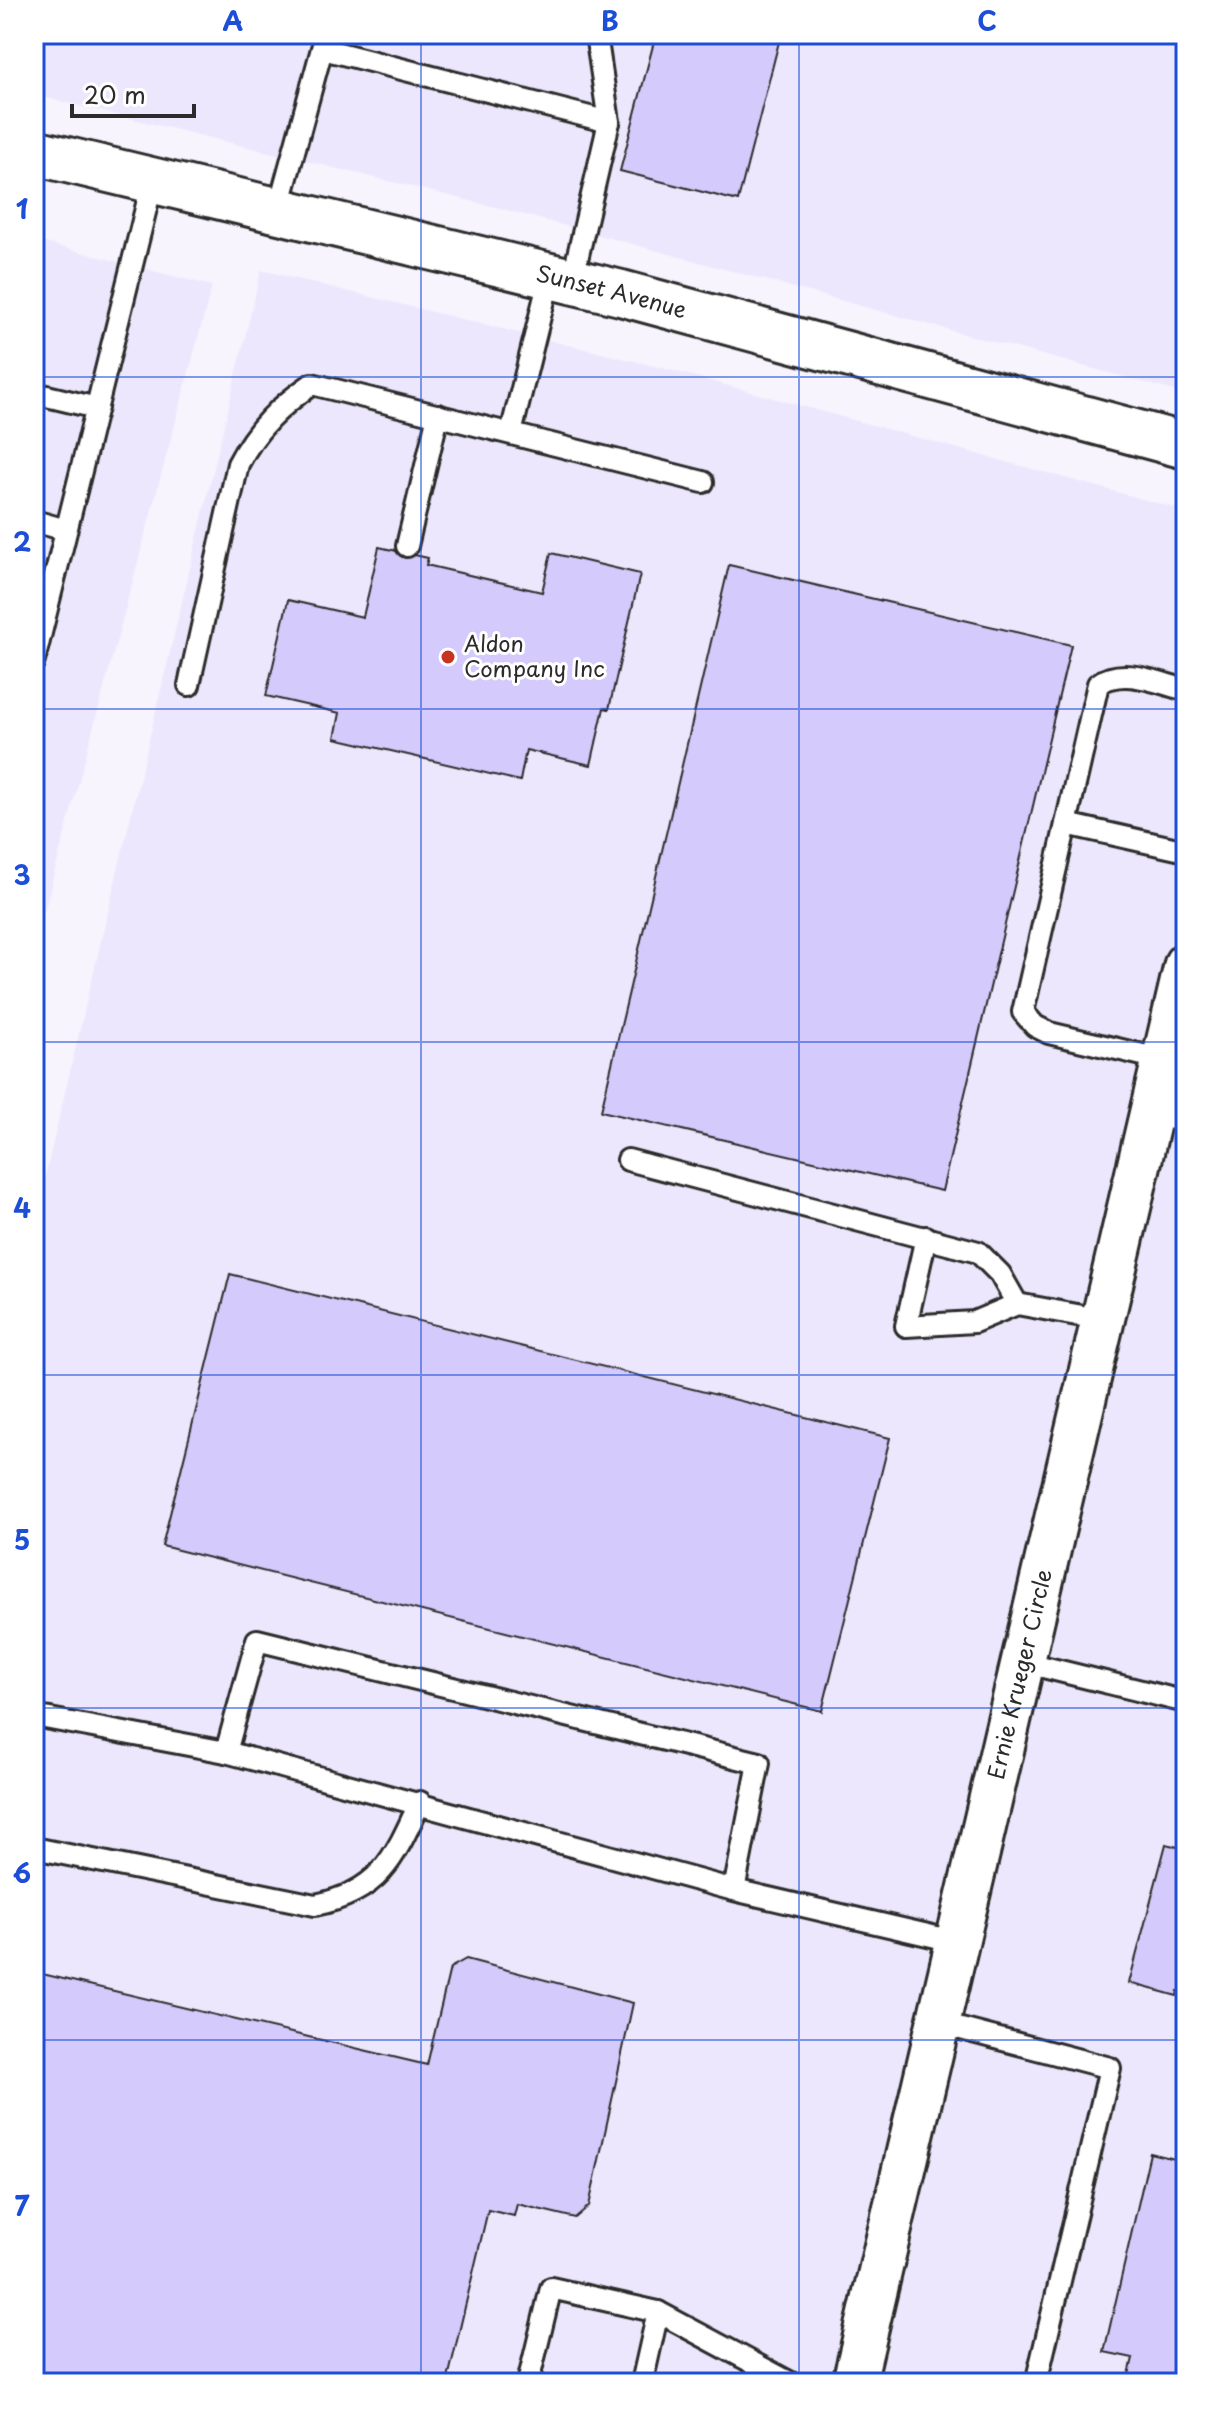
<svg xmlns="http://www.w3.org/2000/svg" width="1220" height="2417" font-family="'Playpen Sans',sans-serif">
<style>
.built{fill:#ede7fd}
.building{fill:#d5cafc;stroke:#2b2b2b;stroke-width:2}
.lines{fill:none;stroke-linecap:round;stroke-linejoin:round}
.service-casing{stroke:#2b2b2b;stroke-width:26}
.minor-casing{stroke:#2b2b2b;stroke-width:48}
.tertiary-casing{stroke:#2b2b2b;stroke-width:50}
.service{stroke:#fff;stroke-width:20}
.minor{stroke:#fff;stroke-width:42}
.tertiary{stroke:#fff;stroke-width:44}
.grid{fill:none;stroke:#1d4ed8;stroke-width:2;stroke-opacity:0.55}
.poi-dot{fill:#c8321e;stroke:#fff;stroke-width:3}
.labels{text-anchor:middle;stroke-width:6;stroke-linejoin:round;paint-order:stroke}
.street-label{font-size:22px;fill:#2b2b2b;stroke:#fff}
.poi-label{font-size:22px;fill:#2b2b2b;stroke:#fff;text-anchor:start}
.neatline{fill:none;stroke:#1d4ed8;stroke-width:3}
.grid-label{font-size:26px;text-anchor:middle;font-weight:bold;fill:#1d4ed8}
</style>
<rect width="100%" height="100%" fill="#f7f4fe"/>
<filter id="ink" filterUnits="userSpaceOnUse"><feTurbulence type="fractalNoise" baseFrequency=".0125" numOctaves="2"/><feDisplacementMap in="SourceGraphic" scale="16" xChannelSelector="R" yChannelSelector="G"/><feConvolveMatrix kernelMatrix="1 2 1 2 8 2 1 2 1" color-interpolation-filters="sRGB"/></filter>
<g filter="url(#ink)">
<!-- built -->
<g class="built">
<path d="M 34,34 L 1186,34 L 1186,394 L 499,208 L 34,95 Z"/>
<path d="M 34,240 L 212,286 L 34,949 Z"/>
<path d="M 261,270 L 671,370 L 1186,511 L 1186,2383 L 34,2383 L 34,1222 Z"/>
</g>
<!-- building -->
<g class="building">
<path d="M 656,34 L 781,34 L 738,201 L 620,171 Z"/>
<path d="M 379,547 L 428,558 L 426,565 L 542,592 L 551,553 L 640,574 L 609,709 L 604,708 L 591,765 L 526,750 L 520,781 L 335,738 L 340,713 L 266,696 L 288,600 L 363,617 Z"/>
<path d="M 729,565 L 1071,645 L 942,1191 L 601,1111 Z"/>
<path d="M 230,1274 L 890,1438 L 822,1711 L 162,1546 Z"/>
<path d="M 1166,1844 L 1186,1849 L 1186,1993 L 1178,1991 L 1177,1996 L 1129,1983 Z"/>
<path d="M 466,1959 L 633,2003 L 589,2206 L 575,2218 L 517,2204 L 514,2216 L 488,2210 L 447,2383 L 34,2383 L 34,1972 L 427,2065 L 450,1968 Z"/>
<path d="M 1186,2129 L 1186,2383 L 1127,2383 L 1133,2358 L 1104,2352 L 1150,2153 L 1179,2160 Z"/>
</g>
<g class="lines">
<!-- service casing -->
<g class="service-casing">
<g id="service">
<path d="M 323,49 L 609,122"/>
<path d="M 278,210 L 326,34"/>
<path d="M 572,281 L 609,122 L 596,34"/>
<path d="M 34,393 L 97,408"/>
<path d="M 511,433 L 550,276"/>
<path d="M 34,521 L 66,530"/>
<path d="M 407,546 L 438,415"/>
<path d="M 34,661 L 153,180"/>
<path d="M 189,685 L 238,464 C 256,429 280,406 312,384 L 703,482"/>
<path d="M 1066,824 L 1186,851"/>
<path d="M 1164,1060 L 1049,1033 L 1035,1026 L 1023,1012 L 1098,684 C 1123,666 1158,683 1186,690"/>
<path d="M 1152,1114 L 1186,1122"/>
<path d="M 628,1160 L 978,1252 L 1000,1274 L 1017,1304"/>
<path d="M 926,1237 L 906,1326 L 974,1322 L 1017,1304 L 1104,1320"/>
<path d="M 1023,1662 L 1186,1702"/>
<path d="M 34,1716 L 226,1752"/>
<path d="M 34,1848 L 315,1905 C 380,1892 394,1859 420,1802"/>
<path d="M 734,1890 L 226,1752 L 257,1640 L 759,1763 L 734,1890 L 958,1942"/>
<path d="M 938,2023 L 1110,2068 L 1036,2383"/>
<path d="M 658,2312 L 791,2383"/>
<path d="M 528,2383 L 551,2288 L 658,2312 L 642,2383"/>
</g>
</g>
<!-- minor casing -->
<g class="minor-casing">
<g id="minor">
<path id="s1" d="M 854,2383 L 1186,964"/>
</g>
</g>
<!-- tertiary casing -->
<g class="tertiary-casing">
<g id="tertiary">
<path id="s2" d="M 34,152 L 621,293 L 1186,446"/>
</g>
</g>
<!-- service -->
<use href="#service" class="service"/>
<!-- minor -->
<use href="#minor" class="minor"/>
<!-- tertiary -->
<use href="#tertiary" class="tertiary"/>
</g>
</g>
<!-- grid -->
<path class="grid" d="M 421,34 L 421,2383M 799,34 L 799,2383M 34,377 L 1186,377M 34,709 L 1186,709M 34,1042 L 1186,1042M 34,1375 L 1186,1375M 34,1708 L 1186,1708M 34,2040 L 1186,2040"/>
<!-- markers -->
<circle class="poi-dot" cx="448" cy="657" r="8"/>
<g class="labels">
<!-- street labels -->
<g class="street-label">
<text dy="8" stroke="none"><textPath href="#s2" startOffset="594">Sunset Avenue</textPath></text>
<text dy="8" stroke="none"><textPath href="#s1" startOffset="728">Ernie Krueger Circle</textPath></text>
</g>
<!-- poi labels -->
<g class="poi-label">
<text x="464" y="652">Aldon<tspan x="464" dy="25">Company Inc</tspan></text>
</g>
</g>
<!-- margin -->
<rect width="1220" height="2417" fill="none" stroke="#fff" stroke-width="88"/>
<!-- scale -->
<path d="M72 104v12h122v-12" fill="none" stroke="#2b2b2b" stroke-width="4"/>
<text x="84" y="104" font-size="24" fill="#2b2b2b" stroke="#ffffff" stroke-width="6" paint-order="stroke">20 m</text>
<rect x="44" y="44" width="1132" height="2329" class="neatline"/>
<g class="grid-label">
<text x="233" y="31">A</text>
<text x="610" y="31">B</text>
<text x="987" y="31">C</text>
<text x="22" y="219">1</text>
<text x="22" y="552">2</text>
<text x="22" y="885">3</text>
<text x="22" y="1218">4</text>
<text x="22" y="1550">5</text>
<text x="22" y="1883">6</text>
<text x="22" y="2216">7</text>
</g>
</svg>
